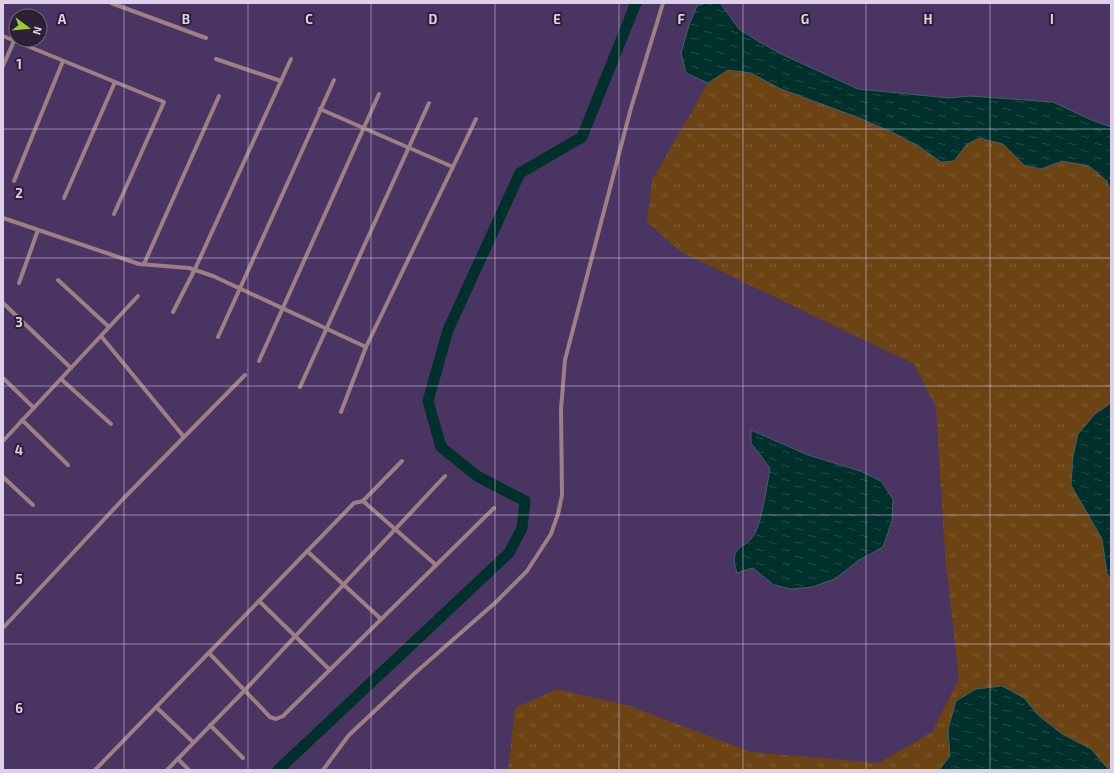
<svg xmlns="http://www.w3.org/2000/svg" width="1114" height="773" font-family="'Exo 2',sans-serif">
<style>
.grass{fill:url(#grass-tufts)}
.water{fill:url(#water-ripples);stroke:#426065}
.lines{fill:none;stroke-linecap:round;stroke-linejoin:round}
.canal{stroke:#00302c;stroke-width:11}
.street{stroke:#9c8085;stroke-width:4}
.grid{fill:none;stroke:#dcd0eb;stroke-width:1;stroke-opacity:0.55}
.grid-label{font-size:13px;text-anchor:middle;font-weight:bold;fill:#dcd0eb;stroke:#2b2136;stroke-width:4;stroke-linejoin:round;paint-order:stroke}
</style>
<defs>
<pattern id="grass-tufts" width="24" height="20" patternUnits="userSpaceOnUse"><rect width="24" height="20" fill="#6c4313"/><path d="M3 7l-1-3M5 7V3M7 7l1-3M15 17l-1-3M17 17v-4M19 17l1-3" fill="none" stroke="#805d36"/></pattern>
<pattern id="water-ripples" width="26" height="14" patternUnits="userSpaceOnUse"><rect width="26" height="14" fill="#00302c"/><path d="M2 4q2-2 4 0t4 0M15 11q2-2 4 0t4 0" fill="none" stroke="#254d4b"/></pattern>
</defs>
<rect width="100%" height="100%" fill="#4a3461"/>
<!-- grass -->
<path class="grass" d="M 728,70 L 751,73 L 781,89 L 857,117 L 892,132 L 920,147 L 941,162 L 954,161 L 966,145 L 979,138 L 1003,144 L 1024,165 L 1041,169 L 1062,161 L 1089,166 L 1107,181 L 1111,192 L 1111,403 L 1095,414 L 1090,516 L 1102,539 L 1107,573 L 1111,579 L 1111,770 L 508,770 L 515,708 L 557,689 L 630,706 L 751,752 L 879,763 L 932,732 L 959,679 L 945,555 L 936,407 L 914,364 L 681,252 L 647,222 L 652,180 L 708,83 Z"/>
<!-- water -->
<g class="water">
<path d="M 706,3 L 720,3 L 739,29 L 761,43 L 781,54 L 858,89 L 949,98 L 970,96 L 1053,102 L 1089,119 L 1111,127 L 1111,192 L 1107,181 L 1089,166 L 1062,161 L 1041,169 L 1024,165 L 1003,144 L 979,138 L 966,145 L 954,161 L 941,162 L 920,147 L 892,132 L 857,117 L 781,89 L 751,73 L 728,70 L 708,83 L 686,73 L 681,53 L 689,25 L 697,6 Z"/>
<path d="M 1111,403 L 1111,579 L 1107,573 L 1102,539 L 1071,485 L 1073,456 L 1078,434 L 1095,414 Z"/>
<path d="M 751,430 L 808,455 L 860,471 L 881,481 L 893,499 L 892,521 L 883,547 L 859,560 L 835,579 L 812,587 L 791,589 L 774,585 L 753,568 L 737,573 C 728,545 743,551 754,535 C 761,525 768,481 770,468 L 751,443 Z"/>
<path d="M 1002,686 L 1024,698 L 1038,715 L 1062,734 L 1091,749 L 1109,770 L 939,770 L 950,756 L 948,729 L 956,701 L 976,689 Z"/>
</g>
<g class="lines">
<!-- canal -->
<path class="canal" d="M 278,770 L 509,553 L 522,528 L 525,501 L 477,476 L 441,447 L 428,401 L 448,330 L 520,173 L 582,137 L 636,3"/>
<!-- street -->
<g class="street">
<path d="M 111,3 L 206,38"/>
<path d="M 3,36 L 164,102 L 114,214"/>
<path d="M 216,59 L 281,81"/>
<path d="M 3,66 L 14,41"/>
<path d="M 320,109 L 453,167"/>
<path d="M 14,181 L 63,61"/>
<path d="M 64,198 L 115,82"/>
<path d="M 3,218 L 139,264 L 189,268 L 213,276 L 366,347"/>
<path d="M 144,264 L 219,96"/>
<path d="M 58,280 L 109,327"/>
<path d="M 19,283 L 38,230"/>
<path d="M 3,303 L 71,368"/>
<path d="M 173,312 L 195,269 L 291,59"/>
<path d="M 101,336 L 184,437"/>
<path d="M 218,337 L 334,80"/>
<path d="M 259,361 L 379,94"/>
<path d="M 3,378 L 34,408"/>
<path d="M 61,379 L 111,424"/>
<path d="M 300,387 L 429,103"/>
<path d="M 341,412 L 366,347 L 476,119"/>
<path d="M 22,420 L 68,465"/>
<path d="M 3,441 L 138,296"/>
<path d="M 3,477 L 33,505"/>
<path d="M 363,501 L 402,461"/>
<path d="M 307,551 L 381,619"/>
<path d="M 259,601 L 330,670"/>
<path d="M 3,628 L 124,498 L 245,375"/>
<path d="M 209,653 L 270,717 L 276,719 L 283,716 L 494,508"/>
<path d="M 156,707 L 193,742"/>
<path d="M 210,725 L 243,758"/>
<path d="M 178,759 L 189,770"/>
<path d="M 95,770 L 354,503 L 363,501 L 436,565"/>
<path d="M 167,770 L 245,690 L 445,476"/>
<path d="M 323,770 L 349,735 L 415,673 L 496,602 L 527,571 L 551,534 L 558,514 L 562,495 L 561,409 L 565,360 L 631,108 L 663,3"/>
</g>
</g>
<!-- grid -->
<path class="grid" d="M 124,3 L 124,770M 248,3 L 248,770M 371,3 L 371,770M 495,3 L 495,770M 619,3 L 619,770M 743,3 L 743,770M 866,3 L 866,770M 990,3 L 990,770M 3,129 L 1111,129M 3,258 L 1111,258M 3,386 L 1111,386M 3,515 L 1111,515M 3,644 L 1111,644"/>
<g class="grid-label">
<text x="62" y="24">A</text>
<text x="186" y="24">B</text>
<text x="309" y="24">C</text>
<text x="433" y="24">D</text>
<text x="557" y="24">E</text>
<text x="681" y="24">F</text>
<text x="805" y="24">G</text>
<text x="928" y="24">H</text>
<text x="1052" y="24">I</text>
<text x="19" y="69">1</text>
<text x="19" y="198">2</text>
<text x="19" y="327">3</text>
<text x="19" y="455">4</text>
<text x="19" y="584">5</text>
<text x="19" y="713">6</text>
</g>
<!-- border -->
<rect width="1114" height="773" fill="none" stroke="#dcd0eb" stroke-width="8"/>
<!-- north arrow -->
<g transform="translate(28 28) rotate(106)"><circle r="19" fill="#2b2136" stroke="#72677e"/>
<path d="M0-3L7 15L0 10L-7 15Z" fill="#9dca31"/>
<text y="-6" font-size="11" font-weight="bold" text-anchor="middle" fill="#dcd0eb">N</text>
</g>
</svg>
